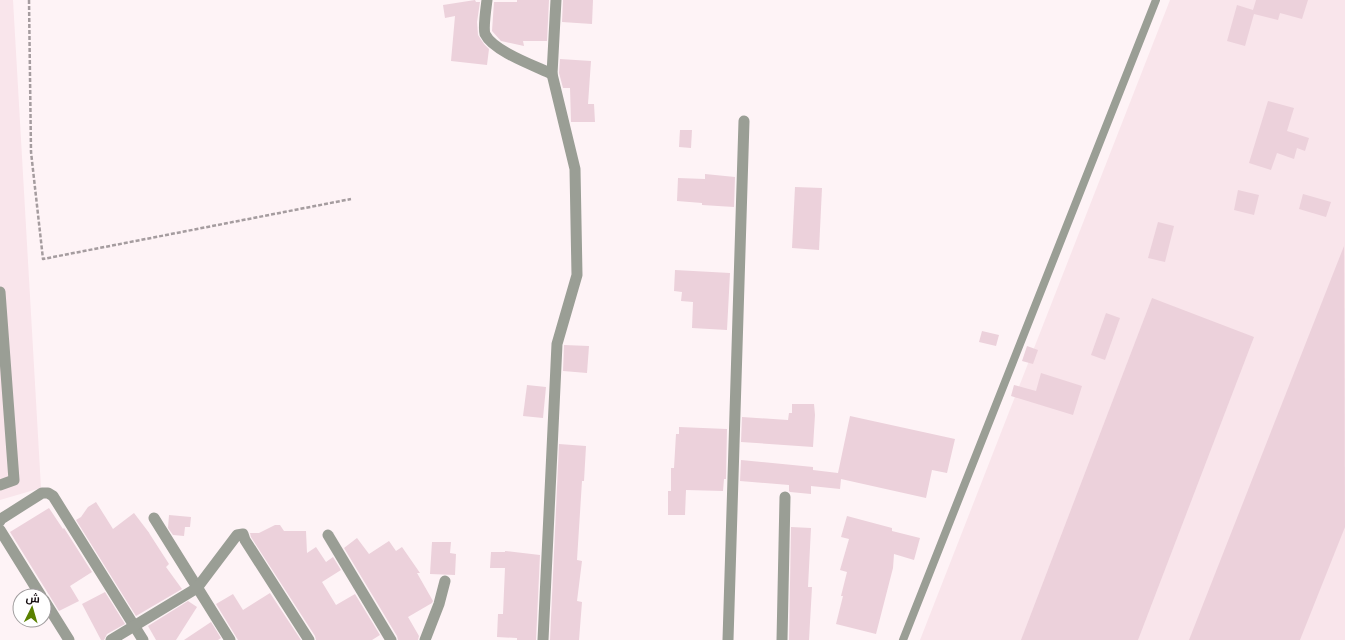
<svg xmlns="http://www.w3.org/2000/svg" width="1345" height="640" font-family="'Open Sans',Cairo,sans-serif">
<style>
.built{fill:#f9e5eb}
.building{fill:#ecd1db}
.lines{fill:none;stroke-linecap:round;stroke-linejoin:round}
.path{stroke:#a59c9f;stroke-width:2.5;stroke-dasharray:4 2;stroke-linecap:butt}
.service{stroke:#9a9e95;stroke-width:8}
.minor{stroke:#9a9e95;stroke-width:11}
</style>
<rect width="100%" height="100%" fill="#fef3f6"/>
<!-- built -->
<g class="built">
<path d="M 0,0 L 13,0 L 41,488 L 0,500 Z"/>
<path d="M 1170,0 L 1345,0 L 1345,640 L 920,640 Z"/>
</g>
<!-- building -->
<g class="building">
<path d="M 475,0 L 476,2 L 480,2 L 477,22 L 478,35 L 484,44 L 489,49 L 487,65 L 451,61 L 455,16 L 445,18 L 443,5 Z"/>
<path d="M 517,0 L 549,0 L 547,41 L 523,41 L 524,46 L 501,41 L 492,31 L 494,2 L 517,2 Z"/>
<path d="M 563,0 L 593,0 L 592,24 L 562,22 Z"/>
<path d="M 1256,0 L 1308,0 L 1302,19 L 1280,13 L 1278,20 L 1254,14 L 1245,46 L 1227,41 L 1237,5 L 1253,10 Z"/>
<path d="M 560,59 L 591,61 L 588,104 L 594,104 L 595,122 L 571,122 L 570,88 L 563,88 L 559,73 Z"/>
<path d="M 1268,101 L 1294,108 L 1287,131 L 1309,138 L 1305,151 L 1297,148 L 1294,159 L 1277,153 L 1271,170 L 1249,163 Z"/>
<path d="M 680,130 L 692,130 L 691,148 L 679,147 Z"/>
<path d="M 705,174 L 735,177 L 734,207 L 702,205 L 702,203 L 677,201 L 678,178 L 705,179 Z"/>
<path d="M 795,187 L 822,188 L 819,250 L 792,248 Z"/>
<path d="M 1238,190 L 1259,195 L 1254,215 L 1234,210 Z"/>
<path d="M 1303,194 L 1331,202 L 1326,217 L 1299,209 Z"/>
<path d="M 1158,222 L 1174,226 L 1165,262 L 1148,258 Z"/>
<path d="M 1344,246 L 1345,527 L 1300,640 L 1189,640 Z"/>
<path d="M 675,270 L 730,273 L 727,330 L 692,328 L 693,302 L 681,301 L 682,292 L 674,291 Z"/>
<path d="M 1152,298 L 1254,337 L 1138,640 L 1021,640 Z"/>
<path d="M 1106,313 L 1120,318 L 1105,360 L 1091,355 Z"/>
<path d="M 982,331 L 999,335 L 996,346 L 979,342 Z"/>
<path d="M 564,345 L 589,346 L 587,373 L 563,371 Z"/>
<path d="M 1027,346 L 1038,350 L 1033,364 L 1022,361 Z"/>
<path d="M 1041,373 L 1082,386 L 1073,415 L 1011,396 L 1014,385 L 1036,391 Z"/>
<path d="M 527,385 L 546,387 L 543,418 L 523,416 Z"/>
<path d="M 792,404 L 814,404 L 815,415 L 813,447 L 741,442 L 742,417 L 788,420 L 789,413 L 792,413 Z"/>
<path d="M 850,416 L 955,439 L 947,473 L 932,470 L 926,498 L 841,479 L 840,489 L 811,486 L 811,494 L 790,492 L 789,491 L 789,485 L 740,481 L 741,460 L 813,467 L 813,470 L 838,473 Z"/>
<path d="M 679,427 L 727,429 L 726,479 L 724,479 L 723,491 L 686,490 L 685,515 L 668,515 L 668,491 L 671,491 L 671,468 L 674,468 L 676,434 L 679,434 Z"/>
<path d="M 559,444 L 586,446 L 584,481 L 582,481 L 577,560 L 582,561 L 577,601 L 582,602 L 579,640 L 550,640 Z"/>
<path d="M 96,502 L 113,529 L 134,513 L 150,534 L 149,533 L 169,564 L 166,567 L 182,589 L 136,616 L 76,520 L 81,517 L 88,507 Z"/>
<path d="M 49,508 L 63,529 L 64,528 L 92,572 L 70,586 L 79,601 L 59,611 L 10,532 Z"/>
<path d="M 169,515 L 191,517 L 190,527 L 185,527 L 184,536 L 173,535 L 168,528 Z"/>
<path d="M 847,516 L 892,528 L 892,531 L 920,538 L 914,560 L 894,554 L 893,568 L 876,634 L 836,624 L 843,596 L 841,596 L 847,572 L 840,570 L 849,539 L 841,537 Z"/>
<path d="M 275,525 L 280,525 L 284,531 L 306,531 L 307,553 L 316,547 L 326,562 L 333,557 L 341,570 L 322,582 L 336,605 L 355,594 L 380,635 L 372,640 L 316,640 L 315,636 L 251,537 L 250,533 L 259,533 Z"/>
<path d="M 791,527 L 811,528 L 808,587 L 812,587 L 809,640 L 789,640 Z"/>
<path d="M 357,538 L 369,554 L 389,541 L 396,551 L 402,547 L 420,573 L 417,573 L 433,601 L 432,603 L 408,617 L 419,636 L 418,640 L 398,640 L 397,636 L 344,548 Z"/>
<path d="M 432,542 L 451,542 L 450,553 L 456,554 L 455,575 L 430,574 Z"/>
<path d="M 505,551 L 540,555 L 536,640 L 517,640 L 517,638 L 497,637 L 498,614 L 503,614 L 505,568 L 490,568 L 491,552 L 505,552 Z"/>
<path d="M 105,592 L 125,624 L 107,634 L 104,640 L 101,640 L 82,604 Z"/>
<path d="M 270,593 L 301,640 L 238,640 L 216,604 L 233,594 L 243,610 Z"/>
<path d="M 188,601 L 197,607 L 176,640 L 156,640 L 148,626 Z"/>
<path d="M 211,622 L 221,638 L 218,640 L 184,640 Z"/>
</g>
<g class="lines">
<!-- path -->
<path class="path" d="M 29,0 L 31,152 L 43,259 L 351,199"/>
<!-- service -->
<path class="service" d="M 903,640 L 1156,0"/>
<!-- minor -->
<g class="minor">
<path d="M 487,0 C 486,8 483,28 485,34 C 493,51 535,66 552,74"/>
<path d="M 0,292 L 14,480 L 0,485"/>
<path d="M 154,518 L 230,640"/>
<path d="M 0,521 L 1,519 L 42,493 L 48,493 L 53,496 L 143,640"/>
<path d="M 0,530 L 41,596"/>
<path d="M 328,535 L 391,640"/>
<path d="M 44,600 L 69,640"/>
<path d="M 111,640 L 197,588 L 237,535 L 243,534 L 245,540 L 309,640"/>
<path d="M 425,640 L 439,604 L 445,581"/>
<path d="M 543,640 L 557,344 L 577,275 L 575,169 L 552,74 L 556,0"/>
<path d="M 728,640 L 744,121"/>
<path d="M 782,640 L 785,497"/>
</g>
</g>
<!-- north arrow -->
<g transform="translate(32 608) rotate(5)"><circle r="19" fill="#ffffff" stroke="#a09d9e"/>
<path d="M0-3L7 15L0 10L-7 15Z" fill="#5a8100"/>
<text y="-6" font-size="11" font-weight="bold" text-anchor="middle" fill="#120a0d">ش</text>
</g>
</svg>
